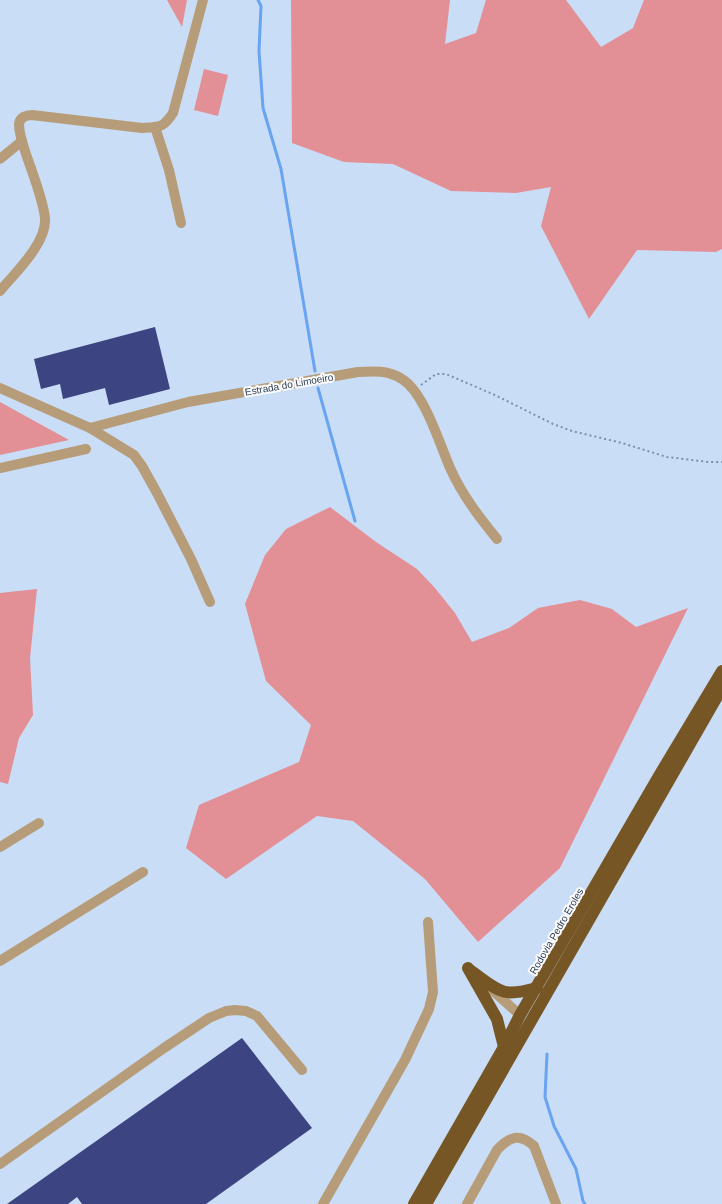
<svg xmlns="http://www.w3.org/2000/svg" width="722" height="1204" font-family="Helvetica,sans-serif">
<style>
.green{fill:#e28f95}
.lines{fill:none;stroke-linecap:round;stroke-linejoin:round}
.stream{stroke:#68a4f1;stroke-width:3}
.building{fill:#3c4581}
.path{stroke:#7d90a9;stroke-width:2;stroke-dasharray:2 3;stroke-linecap:butt}
.minor{stroke:#b69c78;stroke-width:10}
.highway{stroke:#775625;stroke-width:12}
.labels{text-anchor:middle;stroke-width:4;stroke-linejoin:round;paint-order:stroke}
.street-label{font-size:10px;fill:#293c55;stroke:#fcfcfc}
</style>
<rect width="100%" height="100%" fill="#caddf6"/>
<!-- green -->
<g class="green">
<path d="M 167,0 L 187,0 L 182,27 Z"/>
<path d="M 291,0 L 450,0 L 445,44 L 476,33 L 486,0 L 566,0 L 601,47 L 633,28 L 644,0 L 722,0 L 722,249 L 716,252 L 637,250 L 589,319 L 541,226 L 551,187 L 516,193 L 451,191 L 393,164 L 344,162 L 292,143 Z"/>
<path d="M 204,69 L 228,75 L 218,116 L 194,110 Z"/>
<path d="M 0,402 L 69,440 L 0,455 Z"/>
<path d="M 330,507 L 376,542 L 417,569 L 435,588 L 455,613 L 472,642 L 509,628 L 538,608 L 580,600 L 612,609 L 636,627 L 688,608 L 560,868 L 478,942 L 425,879 L 353,821 L 317,816 L 226,879 L 186,848 L 199,805 L 299,762 L 311,725 L 266,681 L 245,604 L 265,555 L 286,529 Z"/>
<path d="M 37,589 L 30,658 L 33,715 L 19,738 L 8,784 L 0,782 L 0,593 Z"/>
</g>
<g class="lines">
<!-- stream -->
<g class="stream">
<path d="M 258,0 L 261,6 L 259,51 L 263,108 L 281,169 L 315,371"/>
<path d="M 318,388 L 355,521"/>
<path d="M 547,1054 L 545,1097 L 554,1126 L 576,1169 L 583,1201 L 585,1204"/>
</g>
</g>
<!-- building -->
<g class="building">
<path d="M 155,327 L 170,389 L 109,405 L 105,388 L 63,399 L 60,384 L 41,389 L 34,359 Z"/>
<path d="M 242,1038 L 312,1128 L 206,1204 L 82,1204 L 77,1197 L 68,1204 L 7,1204 Z"/>
</g>
<g class="lines">
<!-- path -->
<path class="path" d="M 421,385 L 436,374 L 446,374 L 495,395 L 553,424 L 572,431 L 622,443 L 667,457 L 709,462 L 722,462"/>
<!-- minor -->
<g class="minor">
<path d="M 155,127 L 169,170 L 181,223"/>
<path d="M 0,159 L 22,141"/>
<path d="M 0,291 C 15,273 47,243 45,218 C 43,199 32,172 26,154 C 23,145 19,134 19,124 C 20,117 26,115 32,115 L 142,128 C 160,127 163,128 173,113 L 203,0"/>
<path d="M 0,388 L 90,428 L 188,402 L 358,372 C 374,371 388,370 402,379 C 425,393 440,446 451,470 C 463,496 479,517 497,539"/>
<path d="M 90,428 L 134,455 L 142,466 L 157,493 L 191,559 L 210,602"/>
<path d="M 0,468 L 86,449"/>
<path d="M 0,847 L 39,823"/>
<path d="M 0,961 L 143,872"/>
<path d="M 490,988 L 520,1015"/>
<path d="M 0,1164 L 164,1048 L 209,1018 L 226,1011 L 235,1010 L 246,1011 L 257,1016 L 302,1070"/>
<path d="M 323,1204 L 405,1060 L 429,1009 L 433,992 L 428,922"/>
<path d="M 467,1204 L 497,1150 C 510,1136 520,1133 534,1146 L 556,1204"/>
</g>
<!-- highway -->
<g class="highway">
<path d="M 468,968 L 497,1019 L 504,1047"/>
<path d="M 471,971 C 499,991 501,998 537,988"/>
<path d="M 414,1204 L 504,1047 L 520,1015 L 659,776 L 722,671"/>
<path d="M 426,1204 L 722,688"/>
</g>
</g>
<g class="labels">
<!-- street labels -->
<g class="street-label">
<text transform="translate(289 384) rotate(-10)" y="4">Estrada do Limoeiro</text>
<text transform="translate(556 931) rotate(-60)" y="4">Rodovia Pedro Eroles</text>
</g>
</g>
</svg>
